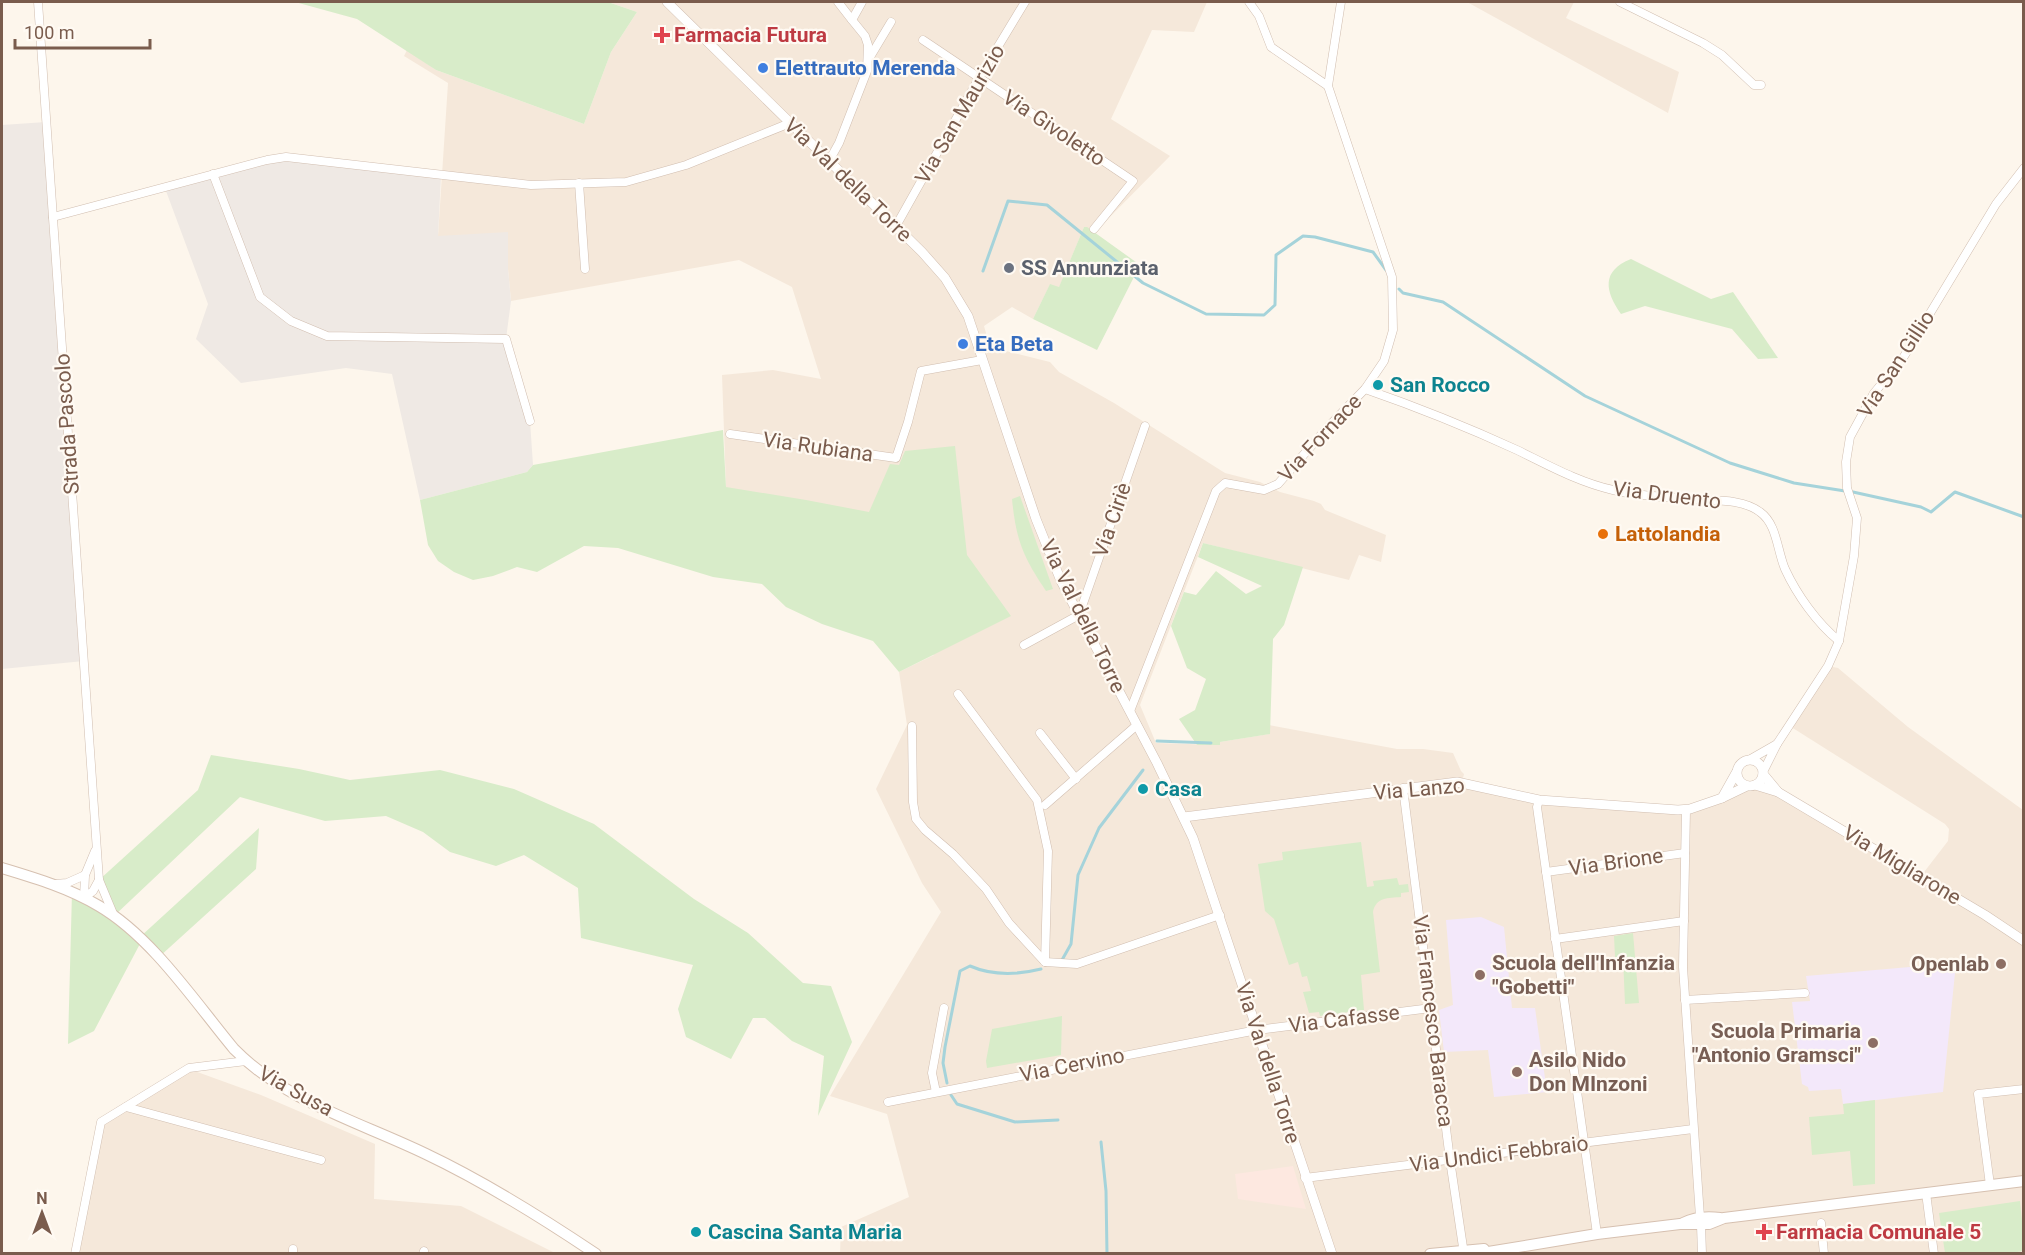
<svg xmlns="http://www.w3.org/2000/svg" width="2025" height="1255" font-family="Roboto,sans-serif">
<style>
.residential{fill:#f5e8da}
.commercial{fill:#fde8e0}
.industrial{fill:#efe9e4}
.education{fill:#f3e8fa}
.green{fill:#d8ecc9}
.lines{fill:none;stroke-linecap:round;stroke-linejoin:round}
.stream{stroke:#a5d3da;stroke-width:3}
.minor-casing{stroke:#d1beb0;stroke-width:9}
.tertiary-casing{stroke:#d1beb0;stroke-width:10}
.secondary-casing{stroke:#d6c0b0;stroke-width:12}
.minor{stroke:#fff;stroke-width:8}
.tertiary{stroke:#fff;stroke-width:9}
.secondary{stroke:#fff;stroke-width:10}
.health-dot{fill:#e0444e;stroke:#fffaf3;stroke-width:2}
.shop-dot{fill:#3f7fe0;stroke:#fffaf3;stroke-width:2}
.worship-dot{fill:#6b7280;stroke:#fffaf3;stroke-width:2}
.culture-dot{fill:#0f9aa8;stroke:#fffaf3;stroke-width:2}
.food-dot{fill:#e8710a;stroke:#fffaf3;stroke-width:2}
.education-dot{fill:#8d6e63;stroke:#fffaf3;stroke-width:2}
.labels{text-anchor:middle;stroke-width:4.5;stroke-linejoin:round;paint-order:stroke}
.health-label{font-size:21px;font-weight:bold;fill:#be3a42;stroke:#fffaf3;text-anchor:start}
.shop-label{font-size:21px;font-weight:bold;fill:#366cbe;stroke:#fffaf3;text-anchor:start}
.street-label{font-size:21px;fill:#7a5c4d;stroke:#fffaf3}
.worship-label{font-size:21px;font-weight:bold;fill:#5b616d;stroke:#fffaf3;text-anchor:start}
.culture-label{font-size:21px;font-weight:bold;fill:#0d838f;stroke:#fffaf3;text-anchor:start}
.food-label{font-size:21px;font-weight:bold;fill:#c56008;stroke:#fffaf3;text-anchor:start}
.education-label{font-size:21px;font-weight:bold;fill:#785e54;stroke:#fffaf3;text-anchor:start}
</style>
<rect width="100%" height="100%" fill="#fdf6ec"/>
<!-- residential -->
<g class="residential">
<path d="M 608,2 L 1207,2 L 1194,32 L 1152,30 L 1111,119 L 1170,156 L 1095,232 L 1084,227 L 1059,288 L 1050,285 L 1033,319 L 1012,307 L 984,326 L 990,347 L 1050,362 L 1059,372 L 1114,403 L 1225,473 L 1260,482 L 1280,492 L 1314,501 L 1321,504 L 1325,510 L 1386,535 L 1381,562 L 1359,555 L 1349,580 L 1203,543 L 1140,705 L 1156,743 L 1220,745 L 1220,742 L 1269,734 L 1269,725 L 1397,749 L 1423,749 L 1453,753 L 1461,771 L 1464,774 L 1462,782 L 1539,800 L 1678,810 L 1750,788 L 1764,787 L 1921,876 L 1948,841 L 1949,829 L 1945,824 L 1788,725 L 1828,666 L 1838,668 L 1908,727 L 2023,810 L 2023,1253 L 840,1253 L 841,1227 L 909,1197 L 887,1114 L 830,1096 L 941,912 L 922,883 L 876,789 L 907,725 L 899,672 L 934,655 L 726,487 L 722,375 L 773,370 L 821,379 L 792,287 L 739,260 L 511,301 L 508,269 L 438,236 L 448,83 L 404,56 L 407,50 L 436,70 L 584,124 L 611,52 L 637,12 Z"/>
<path d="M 1467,2 L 1574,2 L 1566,18 L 1679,72 L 1668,113 Z"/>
<path d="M 189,1069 L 261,1095 L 375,1144 L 374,1199 L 461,1206 L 555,1253 L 75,1254 L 101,1122 Z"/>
</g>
<!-- commercial -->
<path class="commercial" d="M 1293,1166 L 1306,1209 L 1238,1199 L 1235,1174 Z"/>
<!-- industrial -->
<g class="industrial">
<path d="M 46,122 L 84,661 L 2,669 L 2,125 Z"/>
<path d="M 286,157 L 441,176 L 438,236 L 508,232 L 508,269 L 511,301 L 506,339 L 530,421 L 533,465 L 527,472 L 420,500 L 392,374 L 346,368 L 241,383 L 196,339 L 208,304 L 166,191 Z"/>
</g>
<!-- education -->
<g class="education">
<path d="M 1481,917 L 1504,927 L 1512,1008 L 1535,1008 L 1547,1092 L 1494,1097 L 1488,1050 L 1444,1052 L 1439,1010 L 1453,1005 L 1446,920 Z"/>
<path d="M 1956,963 L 1943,1092 L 1843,1104 L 1841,1089 L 1809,1091 L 1808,1087 L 1802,1084 L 1792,1002 L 1810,1001 L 1806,976 Z"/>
</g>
<!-- green -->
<g class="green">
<path d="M 295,2 L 608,2 L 637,12 L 611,52 L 584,124 L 436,70 L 357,19 Z"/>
<path d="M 1084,227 L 1087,227 L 1140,265 L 1097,350 L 1033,319 L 1050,284 L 1059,287 Z"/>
<path d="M 1631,259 L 1711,299 L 1733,292 L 1778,358 L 1758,359 L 1732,329 L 1645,306 L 1621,314 C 1605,291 1601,271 1631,259 Z"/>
<path d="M 723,430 L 726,487 L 806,500 L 869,512 L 890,464 L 899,465 L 905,451 L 955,446 L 967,555 L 1011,616 L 899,672 L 873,641 L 822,624 L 786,607 L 762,584 L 713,577 L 618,548 L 584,546 L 537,572 L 517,567 L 493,576 L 473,580 L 454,572 L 438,561 L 428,545 L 420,500 L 527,472 L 533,465 Z"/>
<path d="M 1020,496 L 1053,589 L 1046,591 C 1023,557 1016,540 1012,499 Z"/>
<path d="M 1203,543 L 1303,567 L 1284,625 L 1273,639 L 1270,734 L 1220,742 L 1220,745 L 1197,745 L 1179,719 L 1195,710 L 1206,679 L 1187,668 L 1171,626 L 1184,592 L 1196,595 L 1216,571 L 1246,594 L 1262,586 L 1198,557 Z"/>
<path d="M 211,755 L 299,769 L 350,780 L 440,770 L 514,789 L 594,824 L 694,899 L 748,933 L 803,983 L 831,986 L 852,1042 L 818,1116 L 824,1056 L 792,1041 L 765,1018 L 753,1018 L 731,1059 L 686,1037 L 678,1009 L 693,965 L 581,938 L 578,888 L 524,855 L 496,866 L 450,852 L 423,832 L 386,816 L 325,821 L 240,797 L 114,916 L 140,937 L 259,828 L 256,869 L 159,957 L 142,940 L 94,1031 L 68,1044 L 72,892 L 113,915 L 99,880 L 198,790 Z"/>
<path d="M 1361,842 L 1367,887 L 1374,886 L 1373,881 L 1397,878 L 1399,885 L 1408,884 L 1409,892 L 1401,893 L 1401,897 C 1388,898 1376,897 1373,912 L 1380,972 L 1361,975 L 1364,1010 L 1320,1016 L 1319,1012 L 1309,1013 L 1303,992 L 1311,991 L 1307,976 L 1302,977 L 1298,962 L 1289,965 L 1274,919 L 1265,911 L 1258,864 L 1283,860 L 1282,852 Z"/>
<path d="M 1633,933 L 1639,1003 L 1625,1004 L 1623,957 L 1615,957 L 1614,936 Z"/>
<path d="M 1062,1016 L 1061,1055 L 987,1068 L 986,1061 L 992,1029 Z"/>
<path d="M 1875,1100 L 1875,1184 L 1853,1186 L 1850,1151 L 1812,1155 L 1809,1117 L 1844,1114 L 1843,1104 Z"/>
<path d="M 2020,1201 L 2023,1231 L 2023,1251 L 2007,1254 L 1945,1253 L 1939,1213 Z"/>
</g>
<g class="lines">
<!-- stream -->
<g class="stream">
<path d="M 983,271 L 1008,201 L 1047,205 L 1143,283 L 1206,314 L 1264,315 L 1275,305 L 1276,255 L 1303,236 L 1315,237 L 1373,252 L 1386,270"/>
<path d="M 1399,289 L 1403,293 L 1443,302 L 1585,396 L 1730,463 L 1794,483 L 1845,491"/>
<path d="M 1853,492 L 1921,507 L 1931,512 L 1955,492 L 2024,517"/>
<path d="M 1157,741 L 1211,743"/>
<path d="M 1062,960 L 1071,944 L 1078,875 L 1099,828 L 1143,770"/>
<path d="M 947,1083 L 943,1063 L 945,1047 L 960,971 L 970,966 C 993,976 1017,975 1041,969"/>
<path d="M 951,1095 L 957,1104 L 1015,1122 L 1058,1120"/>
<path d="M 1101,1142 L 1106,1191 L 1107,1254"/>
</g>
<!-- minor casing -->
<g class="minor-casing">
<g id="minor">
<path d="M 38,2 L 99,880 L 114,916"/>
<path d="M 838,2 L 852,20"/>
<path d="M 1249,2 L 1259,16 L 1271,47 L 1328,86"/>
<path d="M 1620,2 L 1703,43 L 1722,55 L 1754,85 L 1761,85"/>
<path d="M 923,40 L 1133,181 L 1094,229"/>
<path d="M 870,57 L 891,22"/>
<path d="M 829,161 L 839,143 L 867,71 L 868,45 L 865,36 L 852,20 L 862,2"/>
<path d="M 213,174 L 260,297 L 291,321 L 327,336 L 506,339 L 530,421"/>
<path d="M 579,183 L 585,269"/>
<path d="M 53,217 L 267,160 L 286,157 L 531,185 L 626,182 L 686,165 L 790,123"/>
<path d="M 896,226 L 979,78 L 1025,2"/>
<path d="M 1365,389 C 1417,407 1467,427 1517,450 C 1548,465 1578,482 1613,490 C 1638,496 1664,497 1689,499 C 1711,501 1742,498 1760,512 C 1777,524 1777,550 1785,569 C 1797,595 1817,623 1839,641"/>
<path d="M 730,434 L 896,458 L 908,422 L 921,371 L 982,360"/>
<path d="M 1024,645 L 1079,615 L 1145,426"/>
<path d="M 958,694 L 1037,800 L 1048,851 L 1045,962"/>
<path d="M 1130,711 L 1216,491 L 1225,483 L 1264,490 L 1278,484 L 1327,428 L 1365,389 L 1384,361 L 1393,330 L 1392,277 L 1328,86 L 1341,2"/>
<path d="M 912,726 L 913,802 L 916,819 L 925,830 L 953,854 L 986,889 L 1009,923 L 1045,962 L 1077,964 L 1220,915"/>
<path d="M 1040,733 L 1076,779"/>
<path d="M 1777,744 L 1828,666 L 1839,641 L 1854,556 L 1857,518 L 1847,488 L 1846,462 L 1850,437 L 1874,393 L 1903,358 L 1996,204 L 2024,168"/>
<path d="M 1749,760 L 1777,744 L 1763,772"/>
<path d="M 1403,788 L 1450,1160 L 1464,1254"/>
<path d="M 1539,800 L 1537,807 L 1597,1234"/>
<path d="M 1045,805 L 1137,725"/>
<path d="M 1686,810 L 1683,967 L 1700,1217"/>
<path d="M 1546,872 L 1685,853"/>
<path d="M 55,884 L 67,883 L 85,875"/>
<path d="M 84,898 L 85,875 L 95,851"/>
<path d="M 84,898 L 93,891 L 99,880"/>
<path d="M 1555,939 L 1684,921"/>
<path d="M 1685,1000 L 1805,993"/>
<path d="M 936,1092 L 932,1073 L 944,1008"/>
<path d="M 888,1102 L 1257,1030 L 1431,1008"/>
<path d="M 126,1107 L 321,1160"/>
<path d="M 1305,1178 L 1693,1129"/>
<path d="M 1990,1185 L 1978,1094 L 2024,1089"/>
<path d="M 1926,1193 L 1934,1254"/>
<path d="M 1821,1223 L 1824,1254"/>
<path d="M 1701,1225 L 1702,1254"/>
<path d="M 75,1254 L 101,1122 L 189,1068 L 246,1061"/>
<path d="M 293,1254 L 293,1249"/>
<path d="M 423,1254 L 424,1251"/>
</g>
</g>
<!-- tertiary casing -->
<g class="tertiary-casing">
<g id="tertiary">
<path d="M 667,2 L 922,252 L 945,278 L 968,316 L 1036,519 L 1061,581 L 1157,763 L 1193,838 L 1332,1254"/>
<circle cx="1750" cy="773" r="13"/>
<path d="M 1736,773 L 1722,798 L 1747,786"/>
<path d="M 1755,785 L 1778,792 L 1763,774"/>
<path d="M 1778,792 L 1985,915 L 2024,941"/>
<path d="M 1184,817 L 1457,782 L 1539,800 L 1678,810 L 1690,809 L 1722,798"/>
</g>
</g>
<!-- secondary casing -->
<g class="secondary-casing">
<g id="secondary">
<path d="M 2,868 C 35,878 69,888 99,906 C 152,937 195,1002 234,1049 C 286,1102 360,1122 426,1154 C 485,1182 541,1217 596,1254"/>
<path d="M 1683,1223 C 1695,1217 1706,1216 1720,1218"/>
<path d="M 1430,1254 L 1484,1249"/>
<path d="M 1476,1254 L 1597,1234 L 1680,1224 L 1709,1224 L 1724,1218 L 2024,1181"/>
</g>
</g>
<!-- minor -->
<use href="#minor" class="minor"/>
<!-- tertiary -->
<use href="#tertiary" class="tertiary"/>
<!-- secondary -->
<use href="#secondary" class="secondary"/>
</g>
<!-- markers -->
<g class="health-dot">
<path d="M659 26h6v6h6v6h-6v6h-6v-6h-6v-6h6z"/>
<path d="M1761 1223h6v6h6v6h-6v6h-6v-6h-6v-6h6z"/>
</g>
<g class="shop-dot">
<circle cx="763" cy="68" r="6"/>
<circle cx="963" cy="344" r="6"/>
</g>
<circle class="worship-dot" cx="1009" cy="268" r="6"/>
<g class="culture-dot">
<circle cx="1378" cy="385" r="6"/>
<circle cx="1143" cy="789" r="6"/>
<circle cx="696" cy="1232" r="6"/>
</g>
<circle class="food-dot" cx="1603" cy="534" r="6"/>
<g class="education-dot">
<circle cx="2001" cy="964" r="6"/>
<circle cx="1480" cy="975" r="6"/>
<circle cx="1873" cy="1043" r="6"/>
<circle cx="1517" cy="1072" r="6"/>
</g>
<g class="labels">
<!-- health labels -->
<g class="health-label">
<text x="674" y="42">Farmacia Futura</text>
<text x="1776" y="1239">Farmacia Comunale 5</text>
</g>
<!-- shop labels -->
<g class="shop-label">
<text x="775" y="75">Elettrauto Merenda</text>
<text x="975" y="351">Eta Beta</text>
</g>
<!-- street labels -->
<g class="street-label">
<text transform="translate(960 114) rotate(-60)" y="7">Via San Maurizio</text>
<text transform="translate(1054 128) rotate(34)" y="7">Via Givoletto</text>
<text transform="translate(848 180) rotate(44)" y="7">Via Val della Torre</text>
<text transform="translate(1896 364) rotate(-57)" y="7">Via San Gillio</text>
<text transform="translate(67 424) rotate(-94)" y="7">Strada Pascolo</text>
<text transform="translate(1320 438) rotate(-47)" y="7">Via Fornace</text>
<text transform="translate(818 447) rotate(8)" y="7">Via Rubiana</text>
<text transform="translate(1667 495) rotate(7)" y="7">Via Druento</text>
<text transform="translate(1112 520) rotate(-71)" y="7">Via Ciriè</text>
<text transform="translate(1083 616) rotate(64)" y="7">Via Val della Torre</text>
<text transform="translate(1419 789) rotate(-5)" y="7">Via Lanzo</text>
<text transform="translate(1616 862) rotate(-8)" y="7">Via Brione</text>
<text transform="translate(1902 865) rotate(31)" y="7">Via Migliarone</text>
<text transform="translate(1344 1019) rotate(-7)" y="7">Via Cafasse</text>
<text transform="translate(1433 1021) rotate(83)" y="7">Via Francesco Baracca</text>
<text transform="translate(1268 1063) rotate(72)" y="7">Via Val della Torre</text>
<text transform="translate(1072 1065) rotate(-11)" y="7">Via Cervino</text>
<text transform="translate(296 1091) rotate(29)" y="7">Via Susa</text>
<text transform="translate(1499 1154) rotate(-7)" y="7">Via Undici Febbraio</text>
</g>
<!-- worship labels -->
<g class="worship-label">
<text x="1021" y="275">SS Annunziata</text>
</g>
<!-- culture labels -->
<g class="culture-label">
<text x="1390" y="392">San Rocco</text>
<text x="1155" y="796">Casa</text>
<text x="708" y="1239">Cascina Santa Maria</text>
</g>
<!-- food labels -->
<g class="food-label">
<text x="1615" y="541">Lattolandia</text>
</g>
<!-- education labels -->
<g class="education-label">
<text x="1492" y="970">Scuola dell'Infanzia<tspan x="1492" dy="24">"Gobetti"</tspan></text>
<text x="1989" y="971" text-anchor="end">Openlab</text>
<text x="1861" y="1038" text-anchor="end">Scuola Primaria<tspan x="1861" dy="24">"Antonio Gramsci"</tspan></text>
<text x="1529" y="1067">Asilo Nido<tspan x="1529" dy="24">Don MInzoni</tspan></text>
</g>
</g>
<!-- border -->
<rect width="2025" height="1255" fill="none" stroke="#7a5c4d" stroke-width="6"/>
<!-- north arrow -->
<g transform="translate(42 1213)" stroke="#fffaf3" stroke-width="4.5" paint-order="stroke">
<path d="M0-4.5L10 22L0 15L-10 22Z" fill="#7a5c4d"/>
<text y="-9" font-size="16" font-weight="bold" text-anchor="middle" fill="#7a5c4d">N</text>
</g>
<!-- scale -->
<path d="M15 39v9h135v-9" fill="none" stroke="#7a5c4d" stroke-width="3"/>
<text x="24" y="39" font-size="18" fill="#7a5c4d" stroke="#fffaf3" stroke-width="4.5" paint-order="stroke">100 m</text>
</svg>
